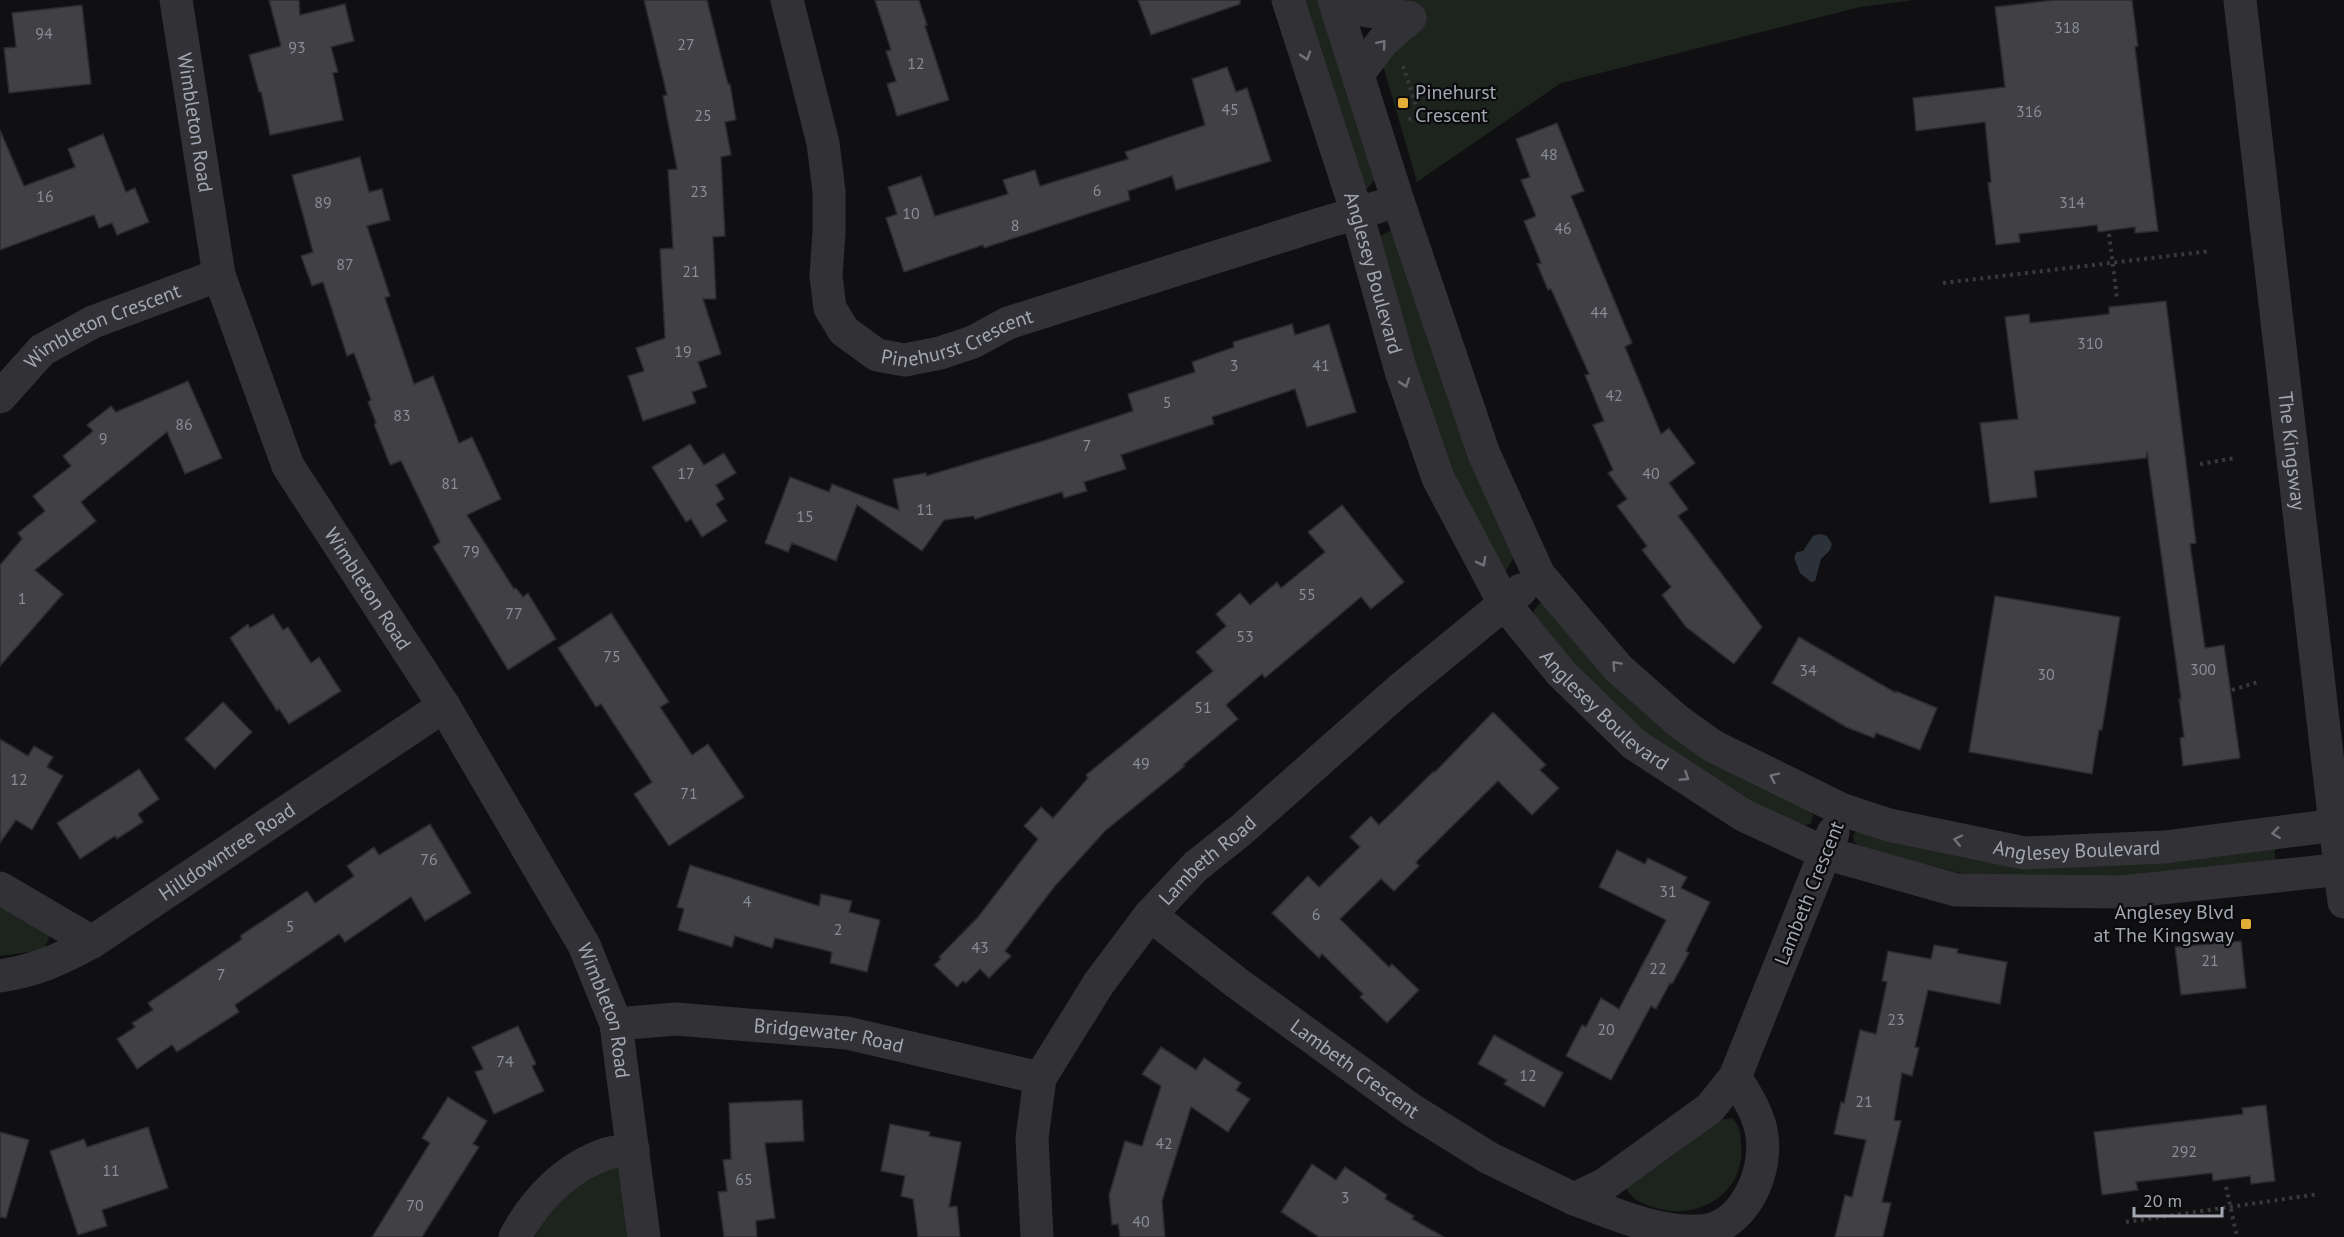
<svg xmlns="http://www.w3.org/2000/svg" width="2344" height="1237" font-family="'PT Sans',sans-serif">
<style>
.green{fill:#1d241e}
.water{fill:#2b3239}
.building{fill:#404045;stroke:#2b2b2e;stroke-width:1.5}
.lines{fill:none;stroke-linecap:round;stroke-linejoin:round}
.path{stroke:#38393d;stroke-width:4;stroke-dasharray:3 4.5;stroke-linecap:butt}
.minor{stroke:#323236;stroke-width:33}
.oneway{stroke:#70727a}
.poi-dot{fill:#e2ae38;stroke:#0b0b0d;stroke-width:2}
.labels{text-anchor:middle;stroke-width:4.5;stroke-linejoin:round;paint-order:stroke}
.number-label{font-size:16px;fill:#8a8d96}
.poi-label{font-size:20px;fill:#a3a7b1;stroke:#0b0b0d;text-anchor:start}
.street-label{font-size:20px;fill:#a3a7b1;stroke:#0b0b0d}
</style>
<rect width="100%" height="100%" fill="#101012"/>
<!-- green -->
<g class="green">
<path d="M 1302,0 L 1328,0 L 1374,180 L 1368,188 L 1365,188 Z"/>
<path d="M 1364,0 L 1914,0 L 1860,7 L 1561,83 L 1417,182 Z"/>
<path d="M 1392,230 L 1507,533 L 1513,559 L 1506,570 L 1503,569 L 1462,501 L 1426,401 L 1380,236 Z"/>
<path d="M 1546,602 L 1802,802 L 1813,815 L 1811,823 L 1804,826 L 1746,799 L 1692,768 L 1615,709 L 1534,620 L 1534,610 L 1539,604 Z"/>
<path d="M 1859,826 L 1910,835 L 2274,841 L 2276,866 L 2160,882 L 1971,876 L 1860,847 L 1855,843 L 1853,836 Z"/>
<path d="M 0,905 L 50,936 L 43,950 L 0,956 Z"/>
<path d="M 1732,1118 C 1740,1126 1740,1132 1741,1143 C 1747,1194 1695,1224 1650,1206 C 1638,1202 1631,1198 1625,1186 L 1671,1157 L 1718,1120 Z"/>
<path d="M 622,1158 L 632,1237 L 535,1237 L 550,1206 L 570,1183 Z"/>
</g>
<!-- water -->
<path class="water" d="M 1820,534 L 1827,536 L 1832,544 L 1830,550 L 1821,559 L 1815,581 L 1811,582 L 1800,573 L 1794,557 L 1797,552 L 1803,551 L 1813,536 Z"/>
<!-- building -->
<g class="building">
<path d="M 269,0 L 299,0 L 300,15 L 345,4 L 354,41 L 331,47 L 338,72 L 333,73 L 343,120 L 270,135 L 261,92 L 259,92 L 249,55 L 281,46 Z"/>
<path d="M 644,0 L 707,0 L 728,84 L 730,84 L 736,120 L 725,122 L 731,155 L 721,157 L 725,236 L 713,237 L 716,299 L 703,299 L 721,354 L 698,362 L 707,387 L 692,392 L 696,403 L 643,421 L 628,376 L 644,371 L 636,348 L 665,338 L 660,249 L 673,248 L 668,170 L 677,169 L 663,96 L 667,95 Z"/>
<path d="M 875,0 L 919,0 L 927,25 L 925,26 L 949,100 L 897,116 L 887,84 L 896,81 L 886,51 L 891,50 Z"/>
<path d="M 1138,0 L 1240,0 L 1240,4 L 1151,35 Z"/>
<path d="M 2054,0 L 2132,0 L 2138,46 L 2135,47 L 2158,231 L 2135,233 L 2135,227 L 2098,232 L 2097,225 L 2019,234 L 2020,242 L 1996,245 L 1988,183 L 1991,182 L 1985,122 L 1916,131 L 1913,98 L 2005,87 L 1995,7 Z"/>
<path d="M 82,5 L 91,84 L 9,93 L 4,48 L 16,47 L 12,13 Z"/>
<path d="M 1227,67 L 1236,92 L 1247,88 L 1271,161 L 1176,190 L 1172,176 L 1128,191 L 1130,200 L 984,248 L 983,245 L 904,272 L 886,218 L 897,214 L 888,187 L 921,176 L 935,216 L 1008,194 L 1003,180 L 1035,170 L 1040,186 L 1128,159 L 1125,152 L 1205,125 L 1192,79 Z"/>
<path d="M 1557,123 L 1584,191 L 1571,196 L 1632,343 L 1625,347 L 1661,434 L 1669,428 L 1695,463 L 1669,483 L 1688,509 L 1678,516 L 1762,627 L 1734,664 L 1686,627 L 1662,595 L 1671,587 L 1642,550 L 1647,546 L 1617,506 L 1627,499 L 1608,473 L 1613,470 L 1593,425 L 1604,421 L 1585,375 L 1589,374 L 1551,289 L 1548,290 L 1537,264 L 1541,263 L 1524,221 L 1536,216 L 1521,180 L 1530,177 L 1516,139 Z"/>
<path d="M 0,130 L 24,186 L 75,167 L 68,149 L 103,134 L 126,192 L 135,188 L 149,222 L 117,235 L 112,223 L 99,228 L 94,215 L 0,250 Z"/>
<path d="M 360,157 L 369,192 L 382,189 L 390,220 L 367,226 L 390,296 L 385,298 L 414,384 L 433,376 L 459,443 L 472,437 L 501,499 L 467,515 L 514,589 L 516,588 L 523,597 L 528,593 L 556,639 L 508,670 L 433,547 L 440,542 L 401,461 L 390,465 L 374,424 L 376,423 L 368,402 L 371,400 L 354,353 L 347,356 L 323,282 L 312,286 L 301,256 L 313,252 L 292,175 Z"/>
<path d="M 2166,301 L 2196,543 L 2190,544 L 2205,648 L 2224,645 L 2240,758 L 2183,766 L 2180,738 L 2184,737 L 2179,699 L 2181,699 L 2147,452 L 2146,458 L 2034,471 L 2037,497 L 1990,503 L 1980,423 L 2018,419 L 2005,317 L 2029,314 L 2030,323 L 2109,314 L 2109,307 Z"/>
<path d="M 1292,324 L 1295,335 L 1329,324 L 1356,412 L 1307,427 L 1295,389 L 1212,417 L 1214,424 L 1121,455 L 1126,469 L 1084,482 L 1087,491 L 1064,498 L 1062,492 L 975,519 L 974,516 L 944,520 L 922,551 L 857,505 L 836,561 L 792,543 L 788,552 L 765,543 L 790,477 L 829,492 L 832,484 L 899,510 L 893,479 L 926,473 L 926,476 L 1046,440 L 1133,411 L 1128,394 L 1195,372 L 1192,362 L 1234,347 L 1233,342 Z"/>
<path d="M 188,381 L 222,458 L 185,474 L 167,432 L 81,502 L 96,521 L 35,570 L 63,594 L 0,666 L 0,565 L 22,539 L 18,533 L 45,511 L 33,496 L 71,466 L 63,456 L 93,431 L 87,425 L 111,406 L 116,412 Z"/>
<path d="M 690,444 L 704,465 L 724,453 L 736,473 L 716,485 L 724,499 L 716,504 L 727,521 L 702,537 L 691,519 L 686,522 L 652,467 Z"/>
<path d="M 1342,505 L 1404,582 L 1371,609 L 1361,597 L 1265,678 L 1262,674 L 1226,705 L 1238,719 L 1183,765 L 1185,766 L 1105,831 L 1055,886 L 1005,951 L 1011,956 L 989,978 L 980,969 L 966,983 L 963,981 L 957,987 L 934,965 L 941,959 L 939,957 L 978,917 L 1038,839 L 1024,826 L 1041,807 L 1053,818 L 1088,778 L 1086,775 L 1213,671 L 1196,652 L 1226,626 L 1216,614 L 1240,593 L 1250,605 L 1277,582 L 1281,588 L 1325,552 L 1308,532 Z"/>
<path d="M 1995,596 L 2120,617 L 2102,730 L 2099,730 L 2092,774 L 1969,752 Z"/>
<path d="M 611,613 L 669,702 L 660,707 L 692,755 L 708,744 L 744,797 L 669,846 L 634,794 L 652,782 L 601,704 L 596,707 L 558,648 Z"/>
<path d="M 273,614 L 283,630 L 288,627 L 311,663 L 319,657 L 341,691 L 289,724 L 279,709 L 277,711 L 230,638 L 248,624 L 250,628 Z"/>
<path d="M 1799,637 L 1896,693 L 1896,691 L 1937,708 L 1920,750 L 1876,733 L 1874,738 L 1846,727 L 1772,683 Z"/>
<path d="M 223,702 L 252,732 L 215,769 L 185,739 Z"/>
<path d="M 1493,712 L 1546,765 L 1540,770 L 1559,788 L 1532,815 L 1498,781 L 1416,862 L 1419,866 L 1394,891 L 1381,879 L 1340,919 L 1389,967 L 1392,964 L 1419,990 L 1387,1023 L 1360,997 L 1363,994 L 1322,954 L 1319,958 L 1272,913 L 1308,876 L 1319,887 L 1360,847 L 1350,837 L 1371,816 L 1379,825 L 1434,771 L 1435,772 Z"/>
<path d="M 0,739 L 28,756 L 34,746 L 53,757 L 47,767 L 63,776 L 32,830 L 16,820 L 0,843 Z"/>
<path d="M 139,769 L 159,799 L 138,814 L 143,822 L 117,839 L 115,836 L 80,859 L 57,823 Z"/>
<path d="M 430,824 L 471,893 L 425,921 L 411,897 L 345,942 L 339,934 L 235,1005 L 239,1012 L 177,1052 L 172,1045 L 137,1069 L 117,1039 L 135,1027 L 132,1023 L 153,1010 L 148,1003 L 242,939 L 240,936 L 307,891 L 315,903 L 354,876 L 347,866 L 374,847 L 379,855 Z"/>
<path d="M 1617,850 L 1645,864 L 1648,858 L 1687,877 L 1681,888 L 1710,902 L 1686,951 L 1689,953 L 1672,984 L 1670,983 L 1656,1009 L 1651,1006 L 1611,1080 L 1566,1056 L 1582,1025 L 1586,1027 L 1601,998 L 1619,1009 L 1666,920 L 1599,887 Z"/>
<path d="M 690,865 L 819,906 L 821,894 L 852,901 L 849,912 L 880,920 L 867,972 L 830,963 L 832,952 L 775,938 L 772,948 L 735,936 L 732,947 L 678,930 L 684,909 L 677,907 Z"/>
<path d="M 2241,941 L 2246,988 L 2181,995 L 2175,947 Z"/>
<path d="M 1934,945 L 1958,949 L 1957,953 L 2007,962 L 2000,1004 L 1928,990 L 1915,1047 L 1919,1048 L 1912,1076 L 1902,1073 L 1894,1120 L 1901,1121 L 1882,1202 L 1891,1203 L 1883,1237 L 1835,1237 L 1845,1195 L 1852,1197 L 1866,1140 L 1834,1134 L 1841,1102 L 1844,1103 L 1860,1030 L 1876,1034 L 1887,982 L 1882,981 L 1888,951 L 1931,959 Z"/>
<path d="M 518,1026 L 536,1064 L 532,1066 L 544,1091 L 494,1114 L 475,1072 L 483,1069 L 472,1047 Z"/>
<path d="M 1494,1035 L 1563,1073 L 1544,1107 L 1504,1084 L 1507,1080 L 1478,1064 Z"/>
<path d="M 1161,1047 L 1196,1070 L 1204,1058 L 1241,1083 L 1236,1090 L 1250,1099 L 1228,1132 L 1191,1107 L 1162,1201 L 1165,1237 L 1120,1237 L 1118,1224 L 1112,1225 L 1109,1195 L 1125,1141 L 1142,1146 L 1161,1086 L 1142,1074 Z"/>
<path d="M 448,1097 L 487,1121 L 473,1144 L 479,1147 L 422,1237 L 372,1237 L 430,1143 L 422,1138 Z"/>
<path d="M 802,1100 L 804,1141 L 765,1143 L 775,1218 L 756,1221 L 757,1237 L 724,1237 L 718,1192 L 727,1191 L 723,1160 L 731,1159 L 729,1103 Z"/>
<path d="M 2266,1105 L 2275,1181 L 2251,1184 L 2250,1176 L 2213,1181 L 2212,1173 L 2136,1182 L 2138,1190 L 2102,1195 L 2094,1132 L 2243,1114 L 2242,1108 Z"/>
<path d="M 890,1124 L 930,1132 L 929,1136 L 961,1142 L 949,1207 L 957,1206 L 960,1237 L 918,1237 L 913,1199 L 901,1196 L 905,1176 L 881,1171 Z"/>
<path d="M 148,1127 L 168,1188 L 102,1210 L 107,1226 L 78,1235 L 50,1151 L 84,1139 L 87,1147 Z"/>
<path d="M 0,1132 L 29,1140 L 6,1218 L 0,1217 Z"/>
<path d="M 1312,1164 L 1336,1180 L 1345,1167 L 1387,1195 L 1385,1199 L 1414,1216 L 1412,1219 L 1444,1237 L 1319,1237 L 1281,1212 Z"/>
</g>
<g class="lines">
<!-- path -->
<g class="path">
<path d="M 1403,66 L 1419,115 L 1405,121"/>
<path d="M 2109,234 L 2117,298"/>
<path d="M 1943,283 L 2210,251"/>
<path d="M 2200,464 L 2235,458"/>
<path d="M 2232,690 L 2258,682"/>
<path d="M 2226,1187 L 2237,1237"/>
<path d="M 2126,1222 L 2319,1194"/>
</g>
<!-- minor -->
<g class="minor">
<path id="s1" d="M 176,0 L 219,275 L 288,466 L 444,706 L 584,945 L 616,1024 L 644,1237"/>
<path id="s2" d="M 787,0 L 823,143 L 829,191 L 829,232 L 826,276 L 830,308 L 844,331 L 877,355 L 905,360 L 940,353 L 973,342 L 1008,323 L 1320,224 L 1378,207"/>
<path id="s3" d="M 1288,0 L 1357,213 L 1401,371 L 1438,478 L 1504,603 L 1561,673 L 1634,744 L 1743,815 L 1825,853 L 1956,890 L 2122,892 L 2344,869"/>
<path id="s4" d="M 1334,0 L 1398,201 L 1484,454 L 1539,575 L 1618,668 L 1678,721 L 1713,746 L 1843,810 L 1889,825 L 2024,853 L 2165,847 L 2344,824"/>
<path d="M 1346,0 L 1356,9 L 1410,18"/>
<path id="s5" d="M 2240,0 L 2344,902"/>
<path d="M 1358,74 L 1383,41 L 1410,18"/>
<path id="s6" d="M 0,397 L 42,350 L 93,322 L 219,275"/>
<path d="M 0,888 L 92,942"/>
<path id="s7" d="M 1150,915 L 1237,983 L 1412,1110 L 1489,1158 L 1574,1199 L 1605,1184 L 1710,1108 L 1735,1077 L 1833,833"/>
<path id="s8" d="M 0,976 C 34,971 62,959 92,942 L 444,706"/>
<path id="s9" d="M 616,1024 L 676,1019 L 847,1033 L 1040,1078"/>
<path d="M 1574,1199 C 1613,1213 1656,1233 1698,1231 C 1744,1230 1770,1170 1761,1130 C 1757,1111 1745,1093 1735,1077"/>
<path d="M 515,1237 C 535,1200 565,1168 606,1154 C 614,1151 624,1151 633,1149"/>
<path id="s10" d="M 1037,1237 L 1032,1138 L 1040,1078 L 1099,983 L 1150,915 L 1196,866 L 1240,831 L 1398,691 L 1521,590"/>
</g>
</g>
<!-- one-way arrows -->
<defs><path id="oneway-chevron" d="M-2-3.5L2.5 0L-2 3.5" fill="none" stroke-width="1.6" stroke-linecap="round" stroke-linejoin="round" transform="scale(1.5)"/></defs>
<g class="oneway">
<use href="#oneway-chevron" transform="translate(1382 44) rotate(-49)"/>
<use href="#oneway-chevron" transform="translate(1306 56) rotate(72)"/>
<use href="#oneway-chevron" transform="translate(1405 383) rotate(71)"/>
<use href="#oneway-chevron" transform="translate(1482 562) rotate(62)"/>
<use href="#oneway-chevron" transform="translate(1616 665) rotate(-133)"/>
<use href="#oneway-chevron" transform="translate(1685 777) rotate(33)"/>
<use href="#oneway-chevron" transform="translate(1774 777) rotate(-154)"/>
<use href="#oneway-chevron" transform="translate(2276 833) rotate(172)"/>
<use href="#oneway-chevron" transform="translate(1958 840) rotate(-168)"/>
</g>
<!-- markers -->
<g class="poi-dot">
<rect x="1397" y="97" width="12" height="12" rx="3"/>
<rect x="2240" y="918" width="12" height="12" rx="3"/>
</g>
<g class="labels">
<!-- number labels -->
<g class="number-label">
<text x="2067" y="33">318</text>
<text x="44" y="39">94</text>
<text x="686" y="50">27</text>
<text x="297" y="53">93</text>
<text x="916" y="69">12</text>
<text x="1230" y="115">45</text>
<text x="2029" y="117">316</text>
<text x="703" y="121">25</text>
<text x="1549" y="160">48</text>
<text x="1097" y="196">6</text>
<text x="699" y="197">23</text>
<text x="45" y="202">16</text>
<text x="323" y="208">89</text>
<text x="2072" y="208">314</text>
<text x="911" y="219">10</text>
<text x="1015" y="231">8</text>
<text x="1563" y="234">46</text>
<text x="345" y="270">87</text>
<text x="691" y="277">21</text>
<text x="1599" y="318">44</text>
<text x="2090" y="349">310</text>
<text x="683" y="357">19</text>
<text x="1234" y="371">3</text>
<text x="1321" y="371">41</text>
<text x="1614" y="401">42</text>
<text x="1167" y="408">5</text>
<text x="402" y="421">83</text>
<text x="184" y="430">86</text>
<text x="103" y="444">9</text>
<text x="1087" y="451">7</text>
<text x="686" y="479">17</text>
<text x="1651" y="479">40</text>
<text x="450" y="489">81</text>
<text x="925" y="515">11</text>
<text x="805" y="522">15</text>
<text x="471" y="557">79</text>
<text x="1307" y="600">55</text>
<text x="22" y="604">1</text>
<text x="514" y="619">77</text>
<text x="1245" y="642">53</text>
<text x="612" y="662">75</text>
<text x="2203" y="675">300</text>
<text x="1808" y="676">34</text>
<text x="2046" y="680">30</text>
<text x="1203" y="713">51</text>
<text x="1141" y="769">49</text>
<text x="19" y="785">12</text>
<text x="689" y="799">71</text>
<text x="429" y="865">76</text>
<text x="1668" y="897">31</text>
<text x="747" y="907">4</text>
<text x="1316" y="920">6</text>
<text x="290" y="932">5</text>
<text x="838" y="935">2</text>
<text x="980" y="953">43</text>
<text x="2210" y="966">21</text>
<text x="1658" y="974">22</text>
<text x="221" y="980">7</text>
<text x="1896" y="1025">23</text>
<text x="1606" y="1035">20</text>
<text x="505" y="1067">74</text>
<text x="1528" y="1081">12</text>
<text x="1864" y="1107">21</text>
<text x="1164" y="1149">42</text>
<text x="2184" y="1157">292</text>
<text x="111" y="1176">11</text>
<text x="744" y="1185">65</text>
<text x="1345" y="1203">3</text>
<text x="415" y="1211">70</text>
<text x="1141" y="1227">40</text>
</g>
<!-- poi labels -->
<g class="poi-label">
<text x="1415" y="99">Pinehurst<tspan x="1415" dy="23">Crescent</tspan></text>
<text x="2234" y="919" text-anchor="end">Anglesey Blvd<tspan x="2234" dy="23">at The Kingsway</tspan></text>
</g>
<!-- street labels -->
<g class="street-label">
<text dy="7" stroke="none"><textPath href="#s1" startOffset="124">Wimbleton Road</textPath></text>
<text dy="7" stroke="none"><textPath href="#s3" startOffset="286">Anglesey Boulevard</textPath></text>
<text dy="7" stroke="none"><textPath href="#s6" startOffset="128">Wimbleton Crescent</textPath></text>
<text dy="7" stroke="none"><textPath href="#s2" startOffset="465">Pinehurst Crescent</textPath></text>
<text dy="7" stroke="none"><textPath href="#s5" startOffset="454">The Kingsway</textPath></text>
<text dy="7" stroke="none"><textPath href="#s1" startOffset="628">Wimbleton Road</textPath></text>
<text dy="7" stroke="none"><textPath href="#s3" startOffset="790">Anglesey Boulevard</textPath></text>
<text dy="7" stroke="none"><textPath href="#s4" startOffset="1240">Anglesey Boulevard</textPath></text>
<text dy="7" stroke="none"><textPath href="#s8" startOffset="261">Hilldowntree Road</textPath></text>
<text dy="7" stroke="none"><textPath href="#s10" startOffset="436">Lambeth Road</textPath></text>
<text transform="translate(1809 893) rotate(-68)" y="7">Lambeth Crescent</text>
<text dy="7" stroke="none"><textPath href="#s1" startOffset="1114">Wimbleton Road</textPath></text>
<text dy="7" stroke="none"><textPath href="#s9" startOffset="214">Bridgewater Road</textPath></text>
<text dy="7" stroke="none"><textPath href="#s7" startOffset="256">Lambeth Crescent</textPath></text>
</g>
</g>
<!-- scale -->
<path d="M2134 1207v9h88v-9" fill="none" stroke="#a3a7b1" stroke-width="3"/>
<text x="2143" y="1207" font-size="18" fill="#a3a7b1" stroke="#0b0b0d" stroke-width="4.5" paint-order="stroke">20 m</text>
</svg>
